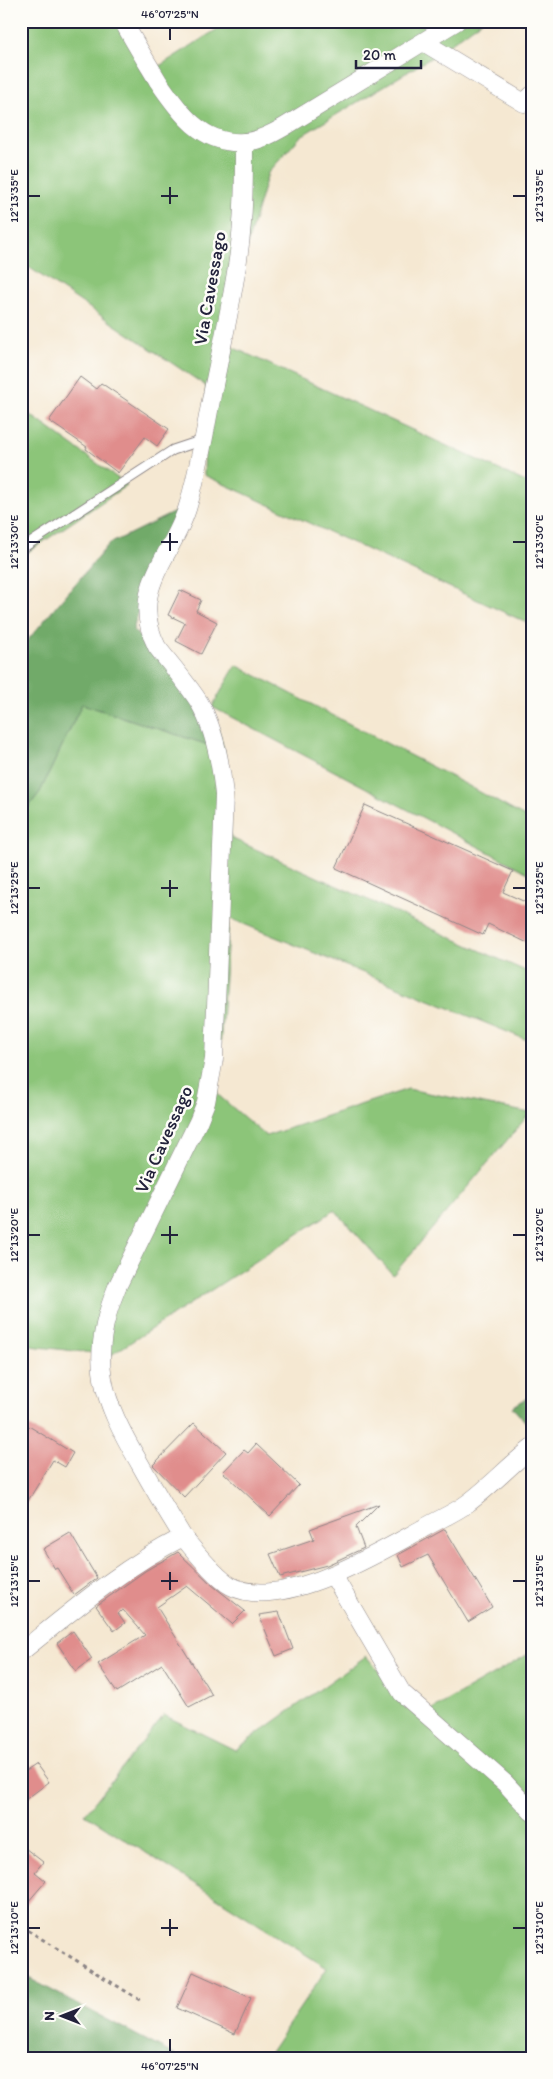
<svg xmlns="http://www.w3.org/2000/svg" width="553" height="2079" font-family="Itim,sans-serif">
<style>
.green{fill:#8cc579;stroke:#57745a}
.forest{fill:#71aa69;stroke:#4a6652}
.building{fill:#e08d8c}
.lines{fill:none;stroke-linecap:round;stroke-linejoin:round}
.service-casing{stroke:#8c8586;stroke-width:11}
.minor-casing{stroke:#8c8586;stroke-width:19}
.path{stroke:#8c8586;stroke-width:3;stroke-dasharray:4 4;stroke-linecap:butt}
.service{stroke:#fff;stroke-width:9}
.minor{stroke:#fff;stroke-width:18}
.ticks{fill:none;stroke:#22223b;stroke-width:2}
.labels{text-anchor:middle;stroke-width:5;stroke-linejoin:round;paint-order:stroke}
.street-label{font-size:19px;fill:#22223b;stroke:#fdfcf7}
.neatline{fill:none;stroke:#22223b;stroke-width:2}
.ticks-label{font-size:12px;text-anchor:middle;fill:#22223b}
</style>
<rect width="100%" height="100%" fill="#fdfcf7"/>
<filter id="ink" filterUnits="userSpaceOnUse"><feTurbulence type="fractalNoise" baseFrequency=".02" numOctaves="2"/><feDisplacementMap in="SourceGraphic" scale="10" xChannelSelector="R" yChannelSelector="G"/><feConvolveMatrix kernelMatrix="1 2 1 2 8 2 1 2 1" color-interpolation-filters="sRGB"/></filter>
<filter id="wash" filterUnits="userSpaceOnUse"><feTurbulence type="fractalNoise" baseFrequency=".0096" numOctaves="4" result="noise"/><feDisplacementMap in="SourceGraphic" scale="20" xChannelSelector="R" yChannelSelector="G"/><feGaussianBlur stdDeviation="1.12" result="paint"/><feColorMatrix in="noise" values="0 0 0 0 0 0 0 0 0 0 0 0 0 0 0 0 0 1.4 0 .05"/><feComposite in="paint" operator="in"/></filter>
<g filter="url(#wash)">
<rect width="100%" height="100%" fill="#f5e8d2"/>
<!-- green -->
<g class="green">
<path d="M 21,21 L 119,21 L 150,72 L 230,21 L 482,21 L 429,59 L 301,136 L 268,173 L 219,341 L 532,485 L 532,625 L 204,475 L 206,386 L 21,262 Z"/>
<path d="M 21,408 L 127,485 L 21,557 Z"/>
<path d="M 236,665 L 469,786 L 532,821 L 532,875 L 212,707 Z"/>
<path d="M 82,704 L 224,750 L 231,838 L 532,974 L 532,1042 L 229,918 L 217,1094 L 266,1136 L 408,1089 L 530,1113 L 393,1275 L 335,1210 L 111,1355 L 21,1345 L 21,817 L 40,792 Z"/>
<path d="M 532,1652 L 532,2058 L 266,2058 L 327,1968 L 85,1814 L 164,1715 L 235,1750 L 366,1656 L 418,1718 Z"/>
</g>
<!-- forest -->
<g class="forest">
<path d="M 183,508 L 149,575 L 133,630 L 212,707 L 224,750 L 82,704 L 40,792 L 21,817 L 21,648 L 109,544 Z"/>
<path d="M 532,1395 L 532,1429 L 512,1407 Z"/>
<path d="M 21,1974 L 180,2058 L 21,2058 Z"/>
</g>
<g id="blocks">
<!-- building -->
<g class="building">
<path d="M 80,377 L 96,389 L 101,383 L 169,429 L 157,446 L 145,437 L 118,473 L 86,449 L 87,447 L 49,421 Z"/>
<path d="M 180,590 L 201,600 L 196,611 L 217,622 L 201,654 L 176,641 L 185,623 L 168,615 Z"/>
<path d="M 365,805 L 513,871 L 503,892 L 532,905 L 532,945 L 488,924 L 483,935 L 336,868 Z"/>
<path d="M 194,1423 L 226,1452 L 184,1497 L 153,1465 Z"/>
<path d="M 27,1425 L 73,1453 L 65,1467 L 53,1460 L 21,1512 L 21,1435 Z"/>
<path d="M 256,1444 L 299,1485 L 270,1516 L 223,1472 L 244,1450 L 248,1453 Z"/>
<path d="M 379,1504 L 356,1527 L 364,1548 L 327,1565 L 280,1577 L 270,1554 L 314,1539 L 310,1529 Z"/>
<path d="M 445,1529 L 492,1607 L 468,1622 L 428,1555 L 403,1567 L 398,1555 Z"/>
<path d="M 70,1533 L 97,1578 L 74,1595 L 57,1568 L 55,1569 L 43,1549 Z"/>
<path d="M 178,1552 L 212,1585 L 245,1611 L 232,1624 L 187,1586 L 157,1607 L 212,1695 L 189,1707 L 162,1664 L 117,1692 L 98,1664 L 145,1635 L 123,1610 L 118,1613 L 125,1623 L 114,1631 L 96,1606 L 145,1571 Z"/>
<path d="M 279,1612 L 293,1649 L 276,1656 L 259,1615 Z"/>
<path d="M 73,1631 L 92,1659 L 76,1671 L 57,1643 Z"/>
<path d="M 36,1764 L 49,1782 L 21,1803 L 21,1774 Z"/>
<path d="M 21,1845 L 43,1862 L 35,1872 L 46,1881 L 21,1910 Z"/>
<path d="M 193,1972 L 251,1998 L 235,2034 L 177,2008 Z"/>
</g>
</g>
</g>
<g filter="url(#ink)">
<use href="#blocks" fill-opacity="0" stroke="#8c8586" stroke-width="1"/>
<g class="lines">
<!-- service casing -->
<g class="service-casing">
<path id="service" d="M 21,549 L 173,450 L 203,440"/>
</g>
<!-- minor casing -->
<g class="minor-casing">
<g id="minor">
<path d="M 123,21 C 134,42 146,61 158,81 C 179,112 203,146 245,142 C 259,141 272,134 284,127 L 457,21"/>
<path d="M 425,43 L 524,103 L 532,95"/>
<path d="M 183,1537 C 195,1551 215,1577 231,1586 C 281,1612 378,1553 422,1529 C 437,1520 455,1513 468,1503 C 491,1486 510,1465 532,1448"/>
<path d="M 333,1575 L 402,1693 L 506,1784 L 532,1812"/>
<path d="M 21,1652 C 73,1610 123,1567 183,1537 C 168,1513 154,1489 140,1464 C 102,1399 87,1360 117,1287 L 198,1122 L 206,1102 L 214,1059 L 224,795 C 221,764 215,730 199,702 C 187,683 171,665 157,647 C 128,590 171,559 187,509 C 199,471 205,430 213,390 C 222,344 233,299 239,252 C 244,216 244,179 244,142"/>
</g>
</g>
<!-- path -->
<path class="path" d="M 21,1926 L 143,2002"/>
<!-- service -->
<use href="#service" class="service"/>
<!-- minor -->
<use href="#minor" class="minor"/>
</g>
</g>
<!-- ticks -->
<path class="ticks" d="M 170,28 L 170,40M 170,187 L 170,204M 28,196 L 40,196M 161,196 L 178,196M 513,196 L 526,196M 170,533 L 170,551M 28,542 L 40,542M 161,542 L 178,542M 513,542 L 526,542M 170,880 L 170,897M 28,888 L 40,888M 161,888 L 178,888M 513,888 L 526,888M 170,1226 L 170,1244M 28,1235 L 40,1235M 161,1235 L 178,1235M 513,1235 L 526,1235M 170,1572 L 170,1590M 28,1581 L 40,1581M 161,1581 L 178,1581M 513,1581 L 526,1581M 170,1919 L 170,1936M 28,1928 L 40,1928M 161,1928 L 178,1928M 513,1928 L 526,1928M 170,2039 L 170,2052"/>
<g class="labels">
<!-- street labels -->
<g class="street-label">
<text transform="translate(209 288) rotate(-80)" y="7">Via Cavessago</text>
<text transform="translate(163 1139) rotate(-66)" y="7">Via Cavessago</text>
</g>
</g>
<!-- margin -->
<rect width="553" height="2079" fill="none" stroke="#fdfcf7" stroke-width="55"/>
<!-- north arrow -->
<g transform="translate(62 2016) rotate(270)" stroke="#fdfcf7" stroke-width="4" paint-order="stroke">
<path d="M0-4L9 19L0 12L-9 19Z" fill="#22223b"/>
<text y="-8" font-size="14" font-weight="bold" text-anchor="middle" fill="#22223b">N</text>
</g>
<!-- scale -->
<path d="M356 60v8h65v-8" fill="none" stroke="#22223b" stroke-width="2.5"/>
<text x="363" y="60" font-size="15" fill="#22223b" stroke="#fdfcf7" stroke-width="4" paint-order="stroke">20 m</text>
<rect x="28" y="28" width="498" height="2024" class="neatline"/>
<g class="ticks-label">
<text x="170" y="18">46°07'25"N</text>
<text transform="translate(539 196) rotate(-90)" y="4">12°13'35"E</text>
<text transform="translate(14 196) rotate(-90)" y="4">12°13'35"E</text>
<text transform="translate(539 542) rotate(-90)" y="4">12°13'30"E</text>
<text transform="translate(14 542) rotate(-90)" y="4">12°13'30"E</text>
<text transform="translate(539 888) rotate(-90)" y="4">12°13'25"E</text>
<text transform="translate(14 888) rotate(-90)" y="4">12°13'25"E</text>
<text transform="translate(539 1235) rotate(-90)" y="4">12°13'20"E</text>
<text transform="translate(14 1235) rotate(-90)" y="4">12°13'20"E</text>
<text transform="translate(14 1581) rotate(-90)" y="4">12°13'15"E</text>
<text transform="translate(539 1581) rotate(-90)" y="4">12°13'15"E</text>
<text transform="translate(14 1928) rotate(-90)" y="4">12°13'10"E</text>
<text transform="translate(539 1928) rotate(-90)" y="4">12°13'10"E</text>
<text x="170" y="2070">46°07'25"N</text>
</g>
</svg>
